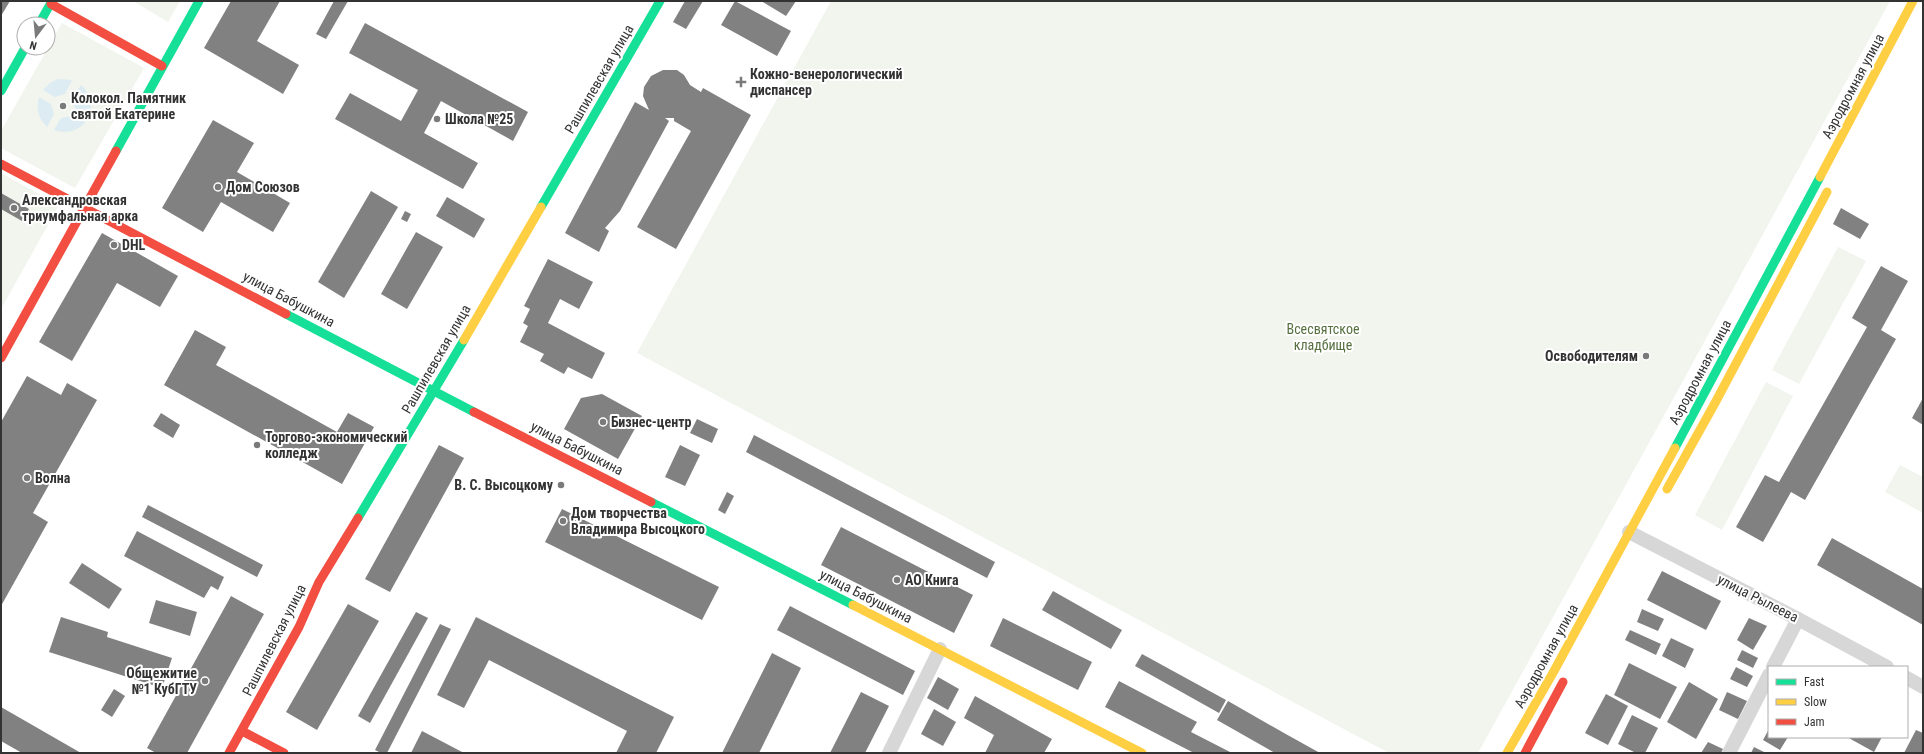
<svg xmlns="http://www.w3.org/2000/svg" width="1924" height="754" font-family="'Roboto Condensed',sans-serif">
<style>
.green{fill:#f1f5ed}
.water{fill:#ddebf3}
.building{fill:#818181}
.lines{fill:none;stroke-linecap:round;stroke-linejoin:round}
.street{stroke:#d7d7d7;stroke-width:14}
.fast{stroke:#16e098;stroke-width:9}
.slow{stroke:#ffcf43;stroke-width:9}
.jam{stroke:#f24e42;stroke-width:9}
.poi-dot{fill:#7a7a7a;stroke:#fff;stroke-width:1.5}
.labels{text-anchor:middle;stroke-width:4;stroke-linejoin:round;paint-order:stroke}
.poi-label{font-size:14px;font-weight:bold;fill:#333;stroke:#fff;text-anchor:start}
.street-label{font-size:14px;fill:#333;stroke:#fff}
.park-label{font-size:14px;fill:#56703f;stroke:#fff}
</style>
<rect width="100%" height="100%" fill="#fff"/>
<!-- green -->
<g class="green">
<path d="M 133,1 L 180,1 L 168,22 Z"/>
<path d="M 831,1 L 1890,1 L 1683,381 L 1478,753 L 1389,753 L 637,353 Z"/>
<path d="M 62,23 L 144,68 L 75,188 L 1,148 L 1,131 Z"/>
<path d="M 1,173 L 59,205 L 1,309 Z"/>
<path d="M 1838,247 L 1866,261 L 1799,384 L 1772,370 Z"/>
<path d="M 1766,382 L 1793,396 L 1722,530 L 1695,515 Z"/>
<path d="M 1900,465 L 1923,477 L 1923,513 L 1885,492 Z"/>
</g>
<!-- water -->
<g class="water">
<path d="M 58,79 L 72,80 L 65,94 L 55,97 L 43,90 L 50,83 Z"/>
<path d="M 81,85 C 90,93 93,103 89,115 L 75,108 L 72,98 Z"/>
<path d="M 39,97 L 51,104 L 54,114 L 47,127 C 38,118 36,109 39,97 Z"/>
<path d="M 71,116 L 85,122 C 77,132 65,134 54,130 L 61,118 Z"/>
</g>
<!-- building -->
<g class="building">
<path d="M 1,1 L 10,1 L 1,16 Z"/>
<path d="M 231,1 L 280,1 L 257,41 L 299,65 L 283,94 L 204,48 Z"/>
<path d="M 334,1 L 348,1 L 326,39 L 316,34 Z"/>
<path d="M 685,1 L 703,1 L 686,29 L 673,22 Z"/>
<path d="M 735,1 L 791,31 L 777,56 L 721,25 Z"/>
<path d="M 761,1 L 796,1 L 786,16 Z"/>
<path d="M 365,23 L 528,112 L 513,141 L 441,101 L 424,133 L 478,163 L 463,189 L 335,119 L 350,93 L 401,121 L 418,90 L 349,53 Z"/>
<path d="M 663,70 L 677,70 L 684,75 L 690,85 L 701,92 L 703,88 L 751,115 L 676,249 L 637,227 L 691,131 L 674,121 L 674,118 L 665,118 L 669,121 L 620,211 L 605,228 L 609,231 L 599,252 L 565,233 L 635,102 L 649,110 L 643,96 L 644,87 L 651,76 Z"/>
<path d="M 213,120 L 254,143 L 237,172 L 290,203 L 273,232 L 221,202 L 203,232 L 162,208 Z"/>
<path d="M 371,191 L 398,207 L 344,298 L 318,282 Z"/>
<path d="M 1,193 L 29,209 L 22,221 L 1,209 Z"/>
<path d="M 447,197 L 485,219 L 474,238 L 436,216 Z"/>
<path d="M 1841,208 L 1869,224 L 1860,239 L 1833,224 Z"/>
<path d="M 405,211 L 411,214 L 407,222 L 401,219 Z"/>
<path d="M 416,232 L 443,247 L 407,309 L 381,294 Z"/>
<path d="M 102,233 L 178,276 L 160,307 L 117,283 L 72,361 L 39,342 Z"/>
<path d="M 548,259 L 593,282 L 579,309 L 560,299 L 548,323 L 605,353 L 592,379 L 568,367 L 564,374 L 540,361 L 544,354 L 520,342 L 528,326 L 523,323 L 530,309 L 524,306 Z"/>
<path d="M 1881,266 L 1908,281 L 1881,330 L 1896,339 L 1805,500 L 1791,492 L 1763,542 L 1736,527 L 1765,475 L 1779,482 L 1867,327 L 1852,318 Z"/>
<path d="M 195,330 L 226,347 L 216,365 L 337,432 L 348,413 L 374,427 L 342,484 L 164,385 Z"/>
<path d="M 27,376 L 61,395 L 67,383 L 97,400 L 33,513 L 48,522 L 1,606 L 1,422 Z"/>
<path d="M 602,394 L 642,416 L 618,459 L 564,429 L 581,398 Z"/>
<path d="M 1923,398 L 1923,425 L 1912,418 Z"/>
<path d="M 161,413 L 180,425 L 173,438 L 153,426 Z"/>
<path d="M 697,419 L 718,429 L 712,443 L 690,433 Z"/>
<path d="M 754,435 L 995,562 L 987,578 L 746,452 Z"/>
<path d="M 439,445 L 464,458 L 390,592 L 365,579 Z"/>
<path d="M 680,445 L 700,455 L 685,486 L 665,477 Z"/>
<path d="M 727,492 L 734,496 L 725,514 L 718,510 Z"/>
<path d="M 148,505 L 263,565 L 257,577 L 142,517 Z"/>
<path d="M 562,509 L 719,587 L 702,620 L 545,542 Z"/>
<path d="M 841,527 L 973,595 L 954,633 L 821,565 Z"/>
<path d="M 137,531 L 224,577 L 218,590 L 211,586 L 204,598 L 124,556 Z"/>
<path d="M 1832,538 L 1923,589 L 1923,625 L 1817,565 Z"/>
<path d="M 82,563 L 122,589 L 109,609 L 69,583 Z"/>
<path d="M 1662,571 L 1721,601 L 1706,630 L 1647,600 Z"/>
<path d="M 1053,591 L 1122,630 L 1111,649 L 1042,610 Z"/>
<path d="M 231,596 L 264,614 L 187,753 L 156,753 L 147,748 Z"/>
<path d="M 156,600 L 197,612 L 190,636 L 149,623 Z"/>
<path d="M 348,604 L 379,621 L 317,730 L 286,712 Z"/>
<path d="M 790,606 L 915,671 L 903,695 L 777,630 Z"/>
<path d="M 1642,609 L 1664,619 L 1658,631 L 1637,622 Z"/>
<path d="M 416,612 L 428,618 L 370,723 L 358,716 Z"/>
<path d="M 61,617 L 108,632 L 107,637 L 172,658 L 162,688 L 49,652 Z"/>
<path d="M 476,617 L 674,717 L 656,753 L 616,753 L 627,731 L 489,660 L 464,708 L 437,695 Z"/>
<path d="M 1003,618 L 1092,662 L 1078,690 L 990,646 Z"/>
<path d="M 1749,618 L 1767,626 L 1753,650 L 1737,640 Z"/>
<path d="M 440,624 L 451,629 L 387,753 L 381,753 L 375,750 Z"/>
<path d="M 1630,630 L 1661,644 L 1656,655 L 1625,640 Z"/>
<path d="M 1671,638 L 1694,649 L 1685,668 L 1662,656 Z"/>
<path d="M 1742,650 L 1758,658 L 1753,668 L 1737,660 Z"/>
<path d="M 772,653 L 801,668 L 759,753 L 722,753 Z"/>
<path d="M 1142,654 L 1226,700 L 1219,713 L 1135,666 Z"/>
<path d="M 1629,663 L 1677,687 L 1660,719 L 1614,695 Z"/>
<path d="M 1736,667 L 1753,676 L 1747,687 L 1730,679 Z"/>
<path d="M 938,677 L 959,689 L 948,710 L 927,698 Z"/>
<path d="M 1119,681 L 1197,722 L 1191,732 L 1232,753 L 1194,753 L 1105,707 Z"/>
<path d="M 1689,682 L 1718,699 L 1696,739 L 1667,722 Z"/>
<path d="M 114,689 L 125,696 L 112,717 L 101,710 Z"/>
<path d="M 861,692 L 889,706 L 865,753 L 830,753 Z"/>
<path d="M 1727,692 L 1747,701 L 1738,719 L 1719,710 Z"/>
<path d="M 1606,694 L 1628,706 L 1608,745 L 1585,733 Z"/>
<path d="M 975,696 L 1052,739 L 1044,753 L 985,753 L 994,735 L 964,718 Z"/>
<path d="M 1228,701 L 1284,733 L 1320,753 L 1275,753 L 1217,720 Z"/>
<path d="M 1,707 L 81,753 L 22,753 L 1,741 Z"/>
<path d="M 934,709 L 956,722 L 943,746 L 921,734 Z"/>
<path d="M 1632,715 L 1658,728 L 1645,753 L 1636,753 L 1618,744 Z"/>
<path d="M 1769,729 L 1769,737 L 1788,737 L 1780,750 L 1763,740 Z"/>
<path d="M 1916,730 L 1923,733 L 1923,753 L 1904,753 Z"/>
<path d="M 422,731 L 464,753 L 411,753 Z"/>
<path d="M 1847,737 L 1882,737 L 1874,752 Z"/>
<path d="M 1708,742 L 1723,749 L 1721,753 L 1701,753 Z"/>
<path d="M 1754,747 L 1766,753 L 1751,753 Z"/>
</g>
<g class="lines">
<!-- street -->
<g class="street">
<path d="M 1629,532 L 1798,619 L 1887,667"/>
<path d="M 1773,667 L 1798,619"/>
<path d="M 1907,678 L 1923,687"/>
<path d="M 889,753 L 940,649"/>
<path d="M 1729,753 L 1769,675"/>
</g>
<!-- fast -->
<g class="fast">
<path d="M 39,24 L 52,1"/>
<path d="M 1,91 L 25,48"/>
<path d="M 116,151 L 199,1"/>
<path d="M 541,207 L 660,1"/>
<path d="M 286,314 L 474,412"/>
<path d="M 1675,448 L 1820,177"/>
<path d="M 651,502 L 853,605"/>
<path d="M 358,518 L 464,340"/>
</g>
<!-- slow -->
<g class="slow">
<path d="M 1820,177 L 1913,1"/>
<path d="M 464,340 L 541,207"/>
<path d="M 1667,489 L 1715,403 L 1827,192"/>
<path d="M 853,605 L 1142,753"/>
<path d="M 1507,753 L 1554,671 L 1675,448"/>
</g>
<!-- jam -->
<g class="jam">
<path d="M 51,4 L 162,66"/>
<path d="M 1,164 L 286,314"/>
<path d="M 1,358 L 116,151"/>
<path d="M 474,412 L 651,502"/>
<path d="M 242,731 L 284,753"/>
<path d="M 229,753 L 299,627 L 319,582 L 358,518"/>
<path d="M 1525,753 L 1563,682"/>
</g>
</g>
<!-- markers -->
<g class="poi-dot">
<path d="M739 76h4v4h4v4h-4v4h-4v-4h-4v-4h4z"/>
<circle cx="63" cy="106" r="4"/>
<circle cx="437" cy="119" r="4"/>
<circle cx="218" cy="187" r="4"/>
<circle cx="14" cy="208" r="4"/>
<circle cx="114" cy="245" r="4"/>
<circle cx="1646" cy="356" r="4"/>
<circle cx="603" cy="422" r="4"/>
<circle cx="257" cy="445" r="4"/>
<circle cx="27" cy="478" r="4"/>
<circle cx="561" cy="485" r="4"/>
<circle cx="563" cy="521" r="4"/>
<circle cx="897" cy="580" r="4"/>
<circle cx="205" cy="681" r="4"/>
</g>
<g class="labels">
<!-- poi labels -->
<g class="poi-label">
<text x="750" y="79">Кожно-венерологический<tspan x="750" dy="16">диспансер</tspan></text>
<text x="71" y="103">Колокол. Памятник<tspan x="71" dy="16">святой Екатерине</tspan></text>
<text x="445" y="124">Школа №25</text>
<text x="226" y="192">Дом Союзов</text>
<text x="22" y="205">Александровская<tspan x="22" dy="16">триумфальная арка</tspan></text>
<text x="122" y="250">DHL</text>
<text x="1638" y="361" text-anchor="end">Освободителям</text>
<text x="611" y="427">Бизнес-центр</text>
<text x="265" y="442">Торгово-экономический<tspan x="265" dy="16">колледж</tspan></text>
<text x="35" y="483">Волна</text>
<text x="553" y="490" text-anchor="end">В. С. Высоцкому</text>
<text x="571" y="518">Дом творчества<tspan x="571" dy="16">Владимира Высоцкого</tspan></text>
<text x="905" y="585">АО Книга</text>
<text x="197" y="678" text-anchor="end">Общежитие<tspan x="197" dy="16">№1 КубГТУ</tspan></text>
</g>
<!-- street labels -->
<g class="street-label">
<text transform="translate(599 79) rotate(-60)" y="5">Рашпилевская улица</text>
<text transform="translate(1853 86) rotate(-62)" y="5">Аэродромная улица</text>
<text transform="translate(289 299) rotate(28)" y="5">улица Бабушкина</text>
<text transform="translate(436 359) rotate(-60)" y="5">Рашпилевская улица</text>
<text transform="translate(1700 372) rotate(-62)" y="5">Аэродромная улица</text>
<text transform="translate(577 448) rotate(27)" y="5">улица Бабушкина</text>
<text transform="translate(866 596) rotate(27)" y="5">улица Бабушкина</text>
<text transform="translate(1758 598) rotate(27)" y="5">улица Рылеева</text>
<text transform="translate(274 640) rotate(-63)" y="5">Рашпилевская улица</text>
<text transform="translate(1546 656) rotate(-61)" y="5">Аэродромная улица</text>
</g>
<!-- park labels -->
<g class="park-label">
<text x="1323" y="334">Всесвятское<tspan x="1323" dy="16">кладбище</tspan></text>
</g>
</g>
<!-- border -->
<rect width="1924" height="754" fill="none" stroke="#333333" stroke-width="4"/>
<!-- legend -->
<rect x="1768" y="666" width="140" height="72" fill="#ffffff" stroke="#adadad"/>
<rect x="1776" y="679" width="20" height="6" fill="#16e098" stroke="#adadad"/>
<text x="1804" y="686" font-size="12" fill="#333333">Fast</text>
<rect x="1776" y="699" width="20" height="6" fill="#ffcf43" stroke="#adadad"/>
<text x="1804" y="706" font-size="12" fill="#333333">Slow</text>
<rect x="1776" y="719" width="20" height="6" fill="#f24e42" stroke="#adadad"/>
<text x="1804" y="726" font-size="12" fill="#333333">Jam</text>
<!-- north arrow -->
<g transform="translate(36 36) rotate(196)"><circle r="19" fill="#ffffff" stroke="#adadad"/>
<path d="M0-3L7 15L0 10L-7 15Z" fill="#7a7a7a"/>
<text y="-6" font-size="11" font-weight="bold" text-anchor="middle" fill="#333333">N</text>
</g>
</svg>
